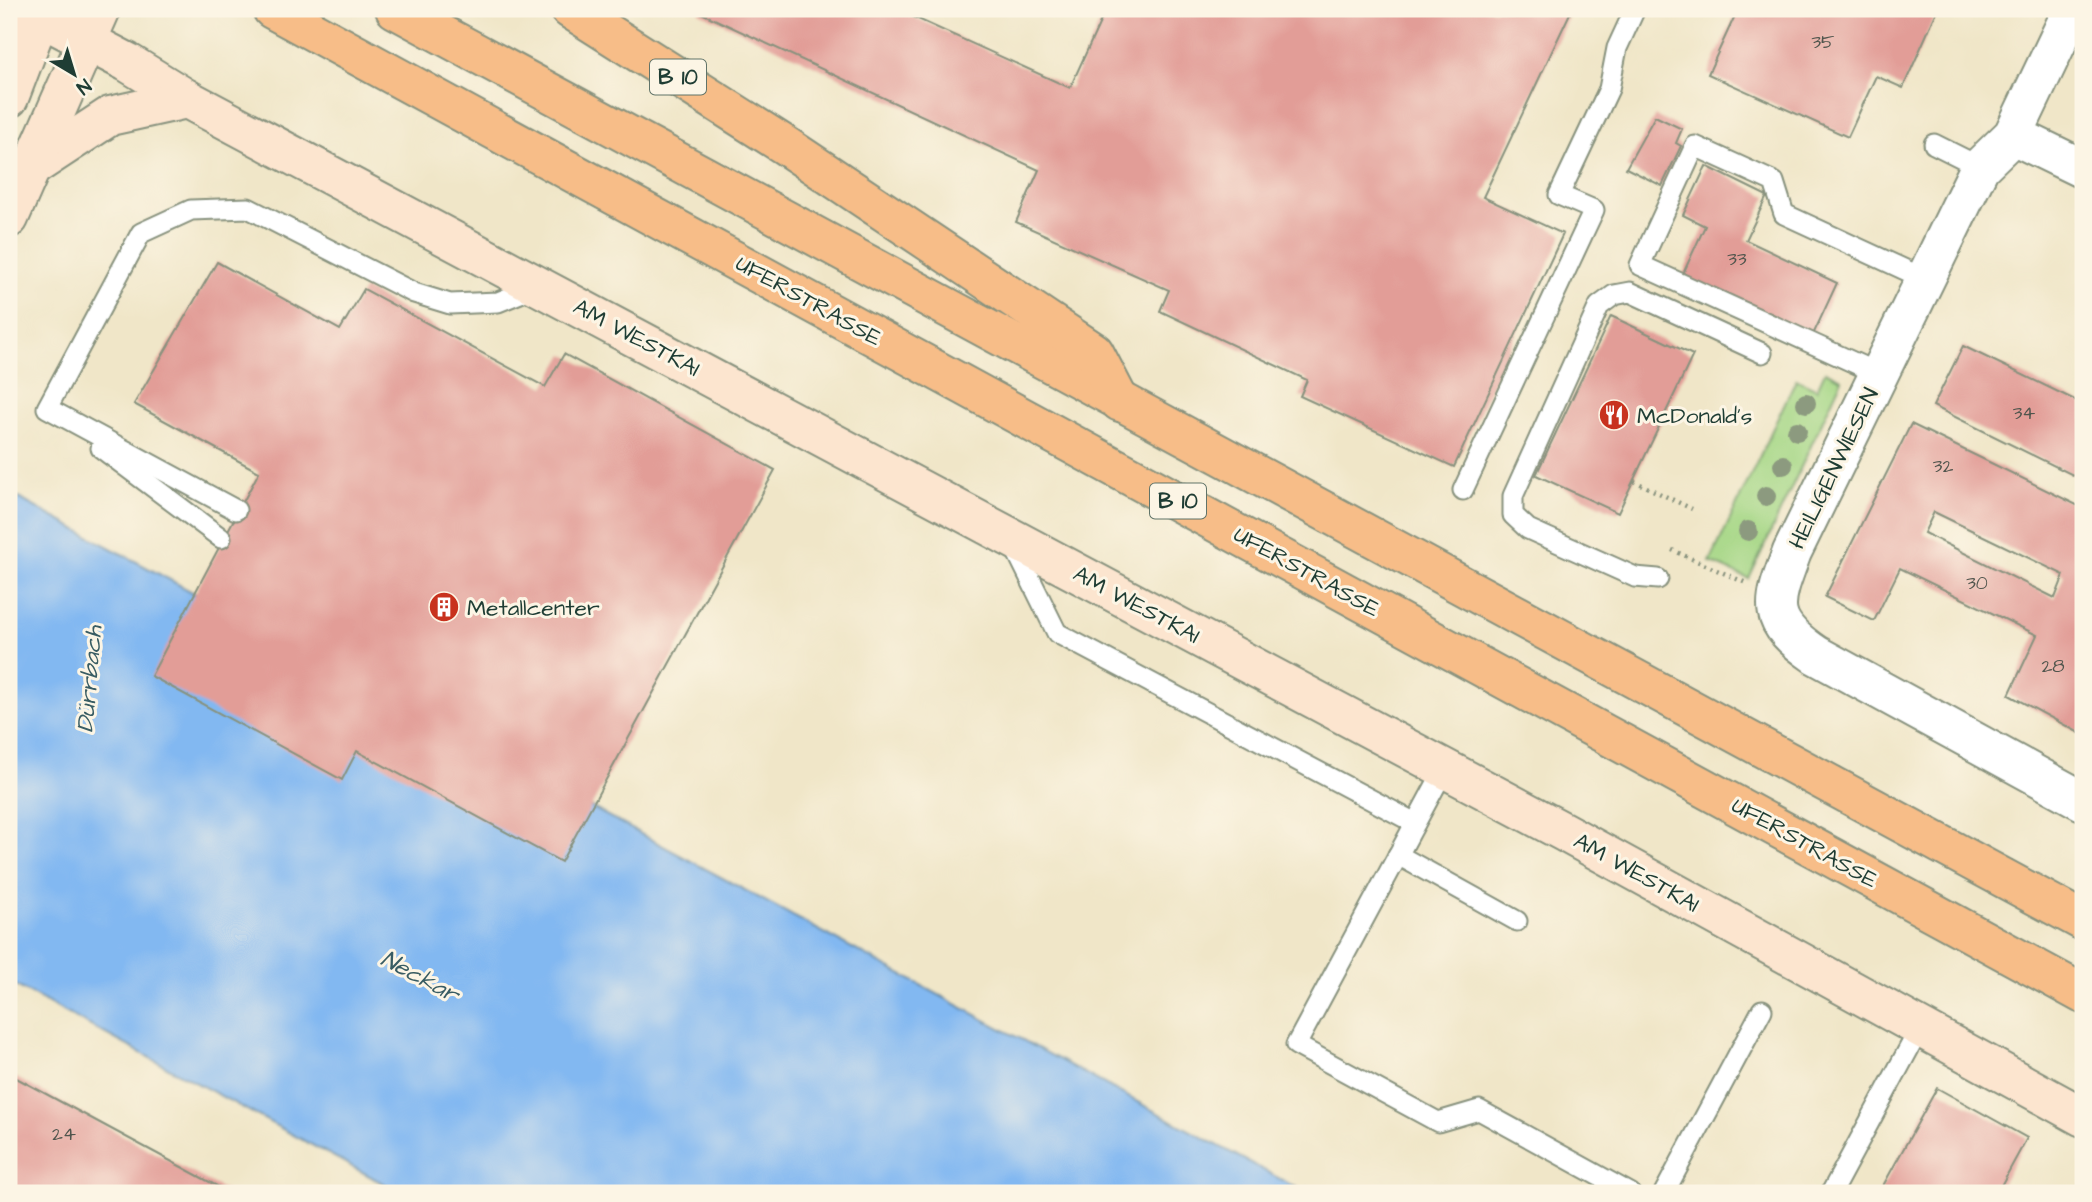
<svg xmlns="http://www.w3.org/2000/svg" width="2092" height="1202" font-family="'Architects Daughter',sans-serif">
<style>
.green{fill:#a6d786;stroke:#628a5d;stroke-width:2}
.water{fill:#82b8f1;stroke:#507a92;stroke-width:2}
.building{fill:#e29d97;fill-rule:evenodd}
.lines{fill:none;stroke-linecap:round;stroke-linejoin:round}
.lane-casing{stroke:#88927e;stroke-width:23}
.street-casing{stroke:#88927e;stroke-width:42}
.secondary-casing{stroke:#88927e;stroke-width:42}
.highway-casing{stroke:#88927e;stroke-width:42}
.path{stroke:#88927e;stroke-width:4.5;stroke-dasharray:2 5;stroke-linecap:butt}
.lane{stroke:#fff;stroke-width:19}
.street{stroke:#fff;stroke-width:38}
.secondary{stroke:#fce5cf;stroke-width:38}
.highway{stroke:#f7bd88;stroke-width:38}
.tree{fill:#8c9a7f}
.labels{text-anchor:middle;stroke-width:6;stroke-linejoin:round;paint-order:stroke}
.number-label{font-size:19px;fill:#50554d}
.shield{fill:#fcf5e5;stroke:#617469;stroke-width:2}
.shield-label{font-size:21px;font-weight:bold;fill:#1f3d34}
.street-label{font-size:23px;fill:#1f3d34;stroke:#fcf5e5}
.poi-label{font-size:23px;fill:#1f3d34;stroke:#fcf5e5;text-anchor:start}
.water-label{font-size:24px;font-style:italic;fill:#385c63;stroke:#fcf5e5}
</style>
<rect width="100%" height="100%" fill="#fcf5e5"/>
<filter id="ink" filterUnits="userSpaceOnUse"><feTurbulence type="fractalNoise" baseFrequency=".0143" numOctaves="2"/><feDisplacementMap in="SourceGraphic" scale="14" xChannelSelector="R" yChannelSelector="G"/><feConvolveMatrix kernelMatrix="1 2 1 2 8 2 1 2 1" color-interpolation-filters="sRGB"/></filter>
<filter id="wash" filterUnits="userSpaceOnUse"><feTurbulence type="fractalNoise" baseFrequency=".00686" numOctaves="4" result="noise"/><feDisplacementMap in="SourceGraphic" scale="28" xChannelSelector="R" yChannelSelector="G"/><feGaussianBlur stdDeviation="1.57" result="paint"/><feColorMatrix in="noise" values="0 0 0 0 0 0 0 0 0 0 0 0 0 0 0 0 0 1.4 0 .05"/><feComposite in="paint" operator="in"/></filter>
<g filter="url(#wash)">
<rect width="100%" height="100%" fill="#f0e6c8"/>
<!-- green -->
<path class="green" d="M 1825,371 L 1842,379 L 1749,579 L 1710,562 L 1796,379 L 1817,389 Z"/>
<!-- water -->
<path class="water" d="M 9,493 L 1306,1193 L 401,1193 L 9,982 Z"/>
<g id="blocks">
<!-- building -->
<g class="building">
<path d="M 700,9 L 896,9 L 1070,88 L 1106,9 L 1572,9 L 1483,197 L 1563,234 L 1454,467 L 1300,396 L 1307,380 L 1160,311 L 1169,290 L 1016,222 L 1039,170 L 699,12 Z"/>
<path d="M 1738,9 L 1938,9 L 1903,88 L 1876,76 L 1848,137 L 1708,74 Z"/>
<path d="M 1655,116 L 1682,129 L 1676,143 L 1681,146 L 1662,186 L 1626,168 Z"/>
<path d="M 1706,166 L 1767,196 L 1746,240 L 1837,283 L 1812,337 L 1682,276 L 1705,226 L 1683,215 Z"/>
<path d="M 217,262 L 340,330 L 364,289 L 545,387 L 564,354 L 775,470 L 561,862 L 357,751 L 342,780 L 151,676 L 259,472 L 134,404 Z"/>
<path d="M 1611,316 L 1693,355 L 1618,513 L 1536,475 Z"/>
<path d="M 1963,346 L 2083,404 L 2083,480 L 1933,406 Z"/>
<path d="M 1911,424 L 2083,508 L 2083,735 L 2009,695 L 2037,635 L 1900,568 L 1874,621 L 1825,597 ZM 1934,512 L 2064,575 L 2055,598 L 1924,533 Z"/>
<path d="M 9,1074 L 230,1193 L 9,1193 Z"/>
<path d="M 1937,1088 L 2027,1138 L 1997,1193 L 1879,1193 Z"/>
</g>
</g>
</g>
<g filter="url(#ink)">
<use href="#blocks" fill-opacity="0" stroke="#88927e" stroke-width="2"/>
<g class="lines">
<!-- lane casing -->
<g class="lane-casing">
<g id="lane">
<path d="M 1934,144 L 1980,167"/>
<path d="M 1879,374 L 1640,265 L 1695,146 L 1774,182 L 1784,214 L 1925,279"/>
<path d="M 101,448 L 221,538"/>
<path d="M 1463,490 L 1594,210 L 1559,195 L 1609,89 L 1617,48 L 1635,9"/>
<path d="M 236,510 L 47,408 L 141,233 L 191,210 L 248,208 L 414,293 L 450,304 L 498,302 L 540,285"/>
<path d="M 1013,544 L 1057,633 L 1415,823"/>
<path d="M 1658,579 L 1635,577 L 1528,529 L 1513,515 L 1513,496 L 1599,306 L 1614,295 L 1630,292 L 1762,353"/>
<path d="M 1445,768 L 1296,1045 L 1438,1122 L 1479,1110 L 1630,1193"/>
<path d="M 1398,855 L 1517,921"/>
<path d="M 1664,1193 L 1762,1010"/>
<path d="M 1831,1193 L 1920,1028"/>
</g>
</g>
<!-- street casing -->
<g class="street-casing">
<g id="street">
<path d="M 2073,9 L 2013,135 L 1980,167 L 1792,552 C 1772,605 1765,620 1816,655 L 2083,801"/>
<path d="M 2013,135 L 2083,169"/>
</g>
</g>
<!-- secondary casing -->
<g class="secondary-casing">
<g id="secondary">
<path d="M 25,9 L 127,62 L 187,99 L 1564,832 L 2083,1117"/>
<path d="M 9,98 L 43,9"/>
<path d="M 31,168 L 110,116 L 187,99"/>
<path d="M 9,218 L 101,9"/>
</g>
</g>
<!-- highway casing -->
<g class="highway-casing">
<g id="highway">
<path d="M 272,9 L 2083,994"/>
<path d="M 395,9 L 2083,921"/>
<path d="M 570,9 L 786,146 L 1094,352 L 1120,402"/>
</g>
</g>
<!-- path -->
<g class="path">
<path d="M 1634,481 L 1692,509"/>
<path d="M 1672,550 L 1746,583"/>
</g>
<!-- lane -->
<use href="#lane" class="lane"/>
<!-- street -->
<use href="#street" class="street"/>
<!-- secondary -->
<use href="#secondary" class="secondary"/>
<!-- highway -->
<use href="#highway" class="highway"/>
</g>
<!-- trees -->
<g class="tree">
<circle cx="1806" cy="403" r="10"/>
<circle cx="1797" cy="431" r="10"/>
<circle cx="1783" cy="465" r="10"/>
<circle cx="1766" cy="496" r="10"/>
<circle cx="1748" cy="531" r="10"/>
</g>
</g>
<!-- icons -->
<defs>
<g id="restaurant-disc" transform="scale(1.575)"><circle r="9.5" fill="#c8321e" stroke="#fcf5e5"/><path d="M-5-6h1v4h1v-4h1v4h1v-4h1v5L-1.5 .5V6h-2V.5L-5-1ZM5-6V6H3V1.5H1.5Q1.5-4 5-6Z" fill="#fff"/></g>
<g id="building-disc" transform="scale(1.575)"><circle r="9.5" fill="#c8321e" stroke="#fcf5e5"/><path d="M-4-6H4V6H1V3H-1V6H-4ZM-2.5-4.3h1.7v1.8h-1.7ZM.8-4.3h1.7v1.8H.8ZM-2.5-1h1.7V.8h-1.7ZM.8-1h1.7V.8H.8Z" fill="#fff"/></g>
</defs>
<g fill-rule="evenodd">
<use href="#restaurant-disc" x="1614" y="415"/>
<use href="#building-disc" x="444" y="607"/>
</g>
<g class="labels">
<!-- number labels -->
<g class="number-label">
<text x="1823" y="48">35</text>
<text x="1737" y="265">33</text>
<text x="2024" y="419">34</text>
<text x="1943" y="472">32</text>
<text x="1977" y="589">30</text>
<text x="2053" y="672">28</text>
<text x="64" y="1140">24</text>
</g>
<!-- shield labels -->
<g class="shield">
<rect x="650" y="59.5" width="56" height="35" rx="5"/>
<rect x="1150" y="483.5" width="56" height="35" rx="5"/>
</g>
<g class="shield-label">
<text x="678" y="84">B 10</text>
<text x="1178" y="508">B 10</text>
</g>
<!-- street labels -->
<g class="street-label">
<text transform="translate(809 300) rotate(29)" y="8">UFERSTRASSE</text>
<text transform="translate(637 337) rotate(28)" y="8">AM WESTKAI</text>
<text transform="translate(1833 468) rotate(-64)" y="8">HEILIGENWIESEN</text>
<text transform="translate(1307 571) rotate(29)" y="8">UFERSTRASSE</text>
<text transform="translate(1137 604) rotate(28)" y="8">AM WESTKAI</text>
<text transform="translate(1805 842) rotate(29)" y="8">UFERSTRASSE</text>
<text transform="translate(1637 872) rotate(29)" y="8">AM WESTKAI</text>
</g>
<!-- poi labels -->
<g class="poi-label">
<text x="1637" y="423">McDonald's</text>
<text x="467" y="615">Metallcenter</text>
</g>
<!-- water labels -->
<g class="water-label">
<text transform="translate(89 679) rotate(-85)" y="8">Dürrbach</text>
<text transform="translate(420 976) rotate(28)" y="8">Neckar</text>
</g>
</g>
<!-- margin -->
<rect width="2092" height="1202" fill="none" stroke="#fcf5e5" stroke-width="35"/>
<!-- north arrow -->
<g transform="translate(74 74) rotate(142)" stroke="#fcf5e5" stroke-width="5" paint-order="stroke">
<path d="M0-5L12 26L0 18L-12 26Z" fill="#1f3d34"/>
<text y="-10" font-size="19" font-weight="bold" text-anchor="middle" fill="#1f3d34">N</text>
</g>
</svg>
